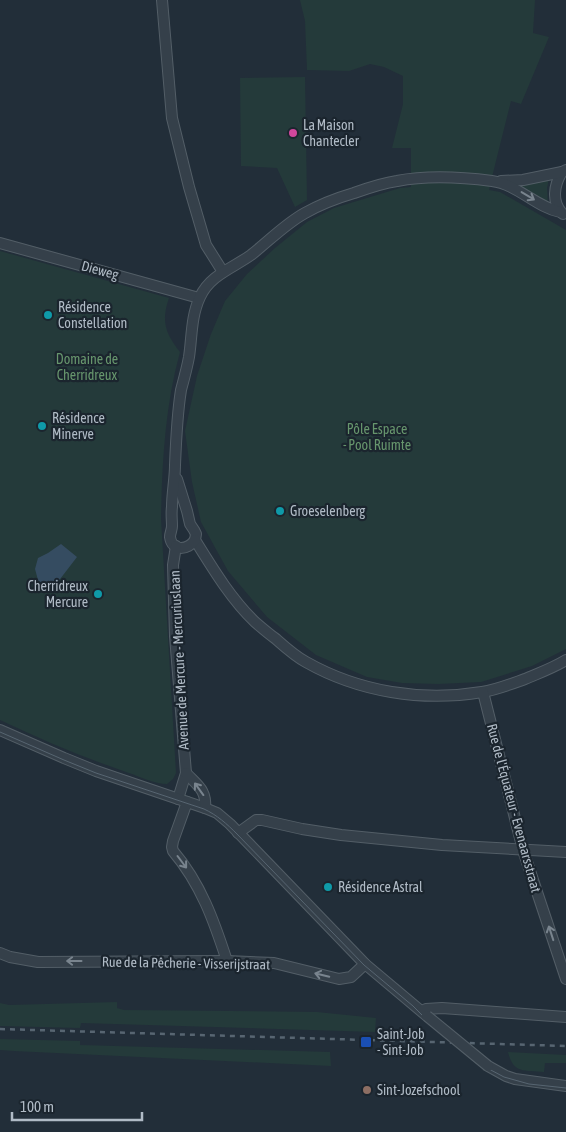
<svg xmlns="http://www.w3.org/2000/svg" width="566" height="1132" font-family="'Asap Condensed',sans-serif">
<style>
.green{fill:#243a3a}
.water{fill:#354c61}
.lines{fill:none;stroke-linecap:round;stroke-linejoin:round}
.minor-casing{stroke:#535e67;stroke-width:12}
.minor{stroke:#35404a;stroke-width:10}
.tram{stroke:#576571;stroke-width:1}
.rail{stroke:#576571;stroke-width:2.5;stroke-dasharray:5 5;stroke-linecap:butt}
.minor-bridge-casing{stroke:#535e67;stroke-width:12;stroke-linecap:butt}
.minor-bridge{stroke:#35404a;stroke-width:10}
.oneway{stroke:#79848e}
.hotel-dot{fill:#d1479c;stroke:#1b252e;stroke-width:2}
.culture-dot{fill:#0f9aa8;stroke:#1b252e;stroke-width:2}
.transit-dot{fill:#1a4fb4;stroke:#1b252e;stroke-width:2}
.education-dot{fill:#8d6e63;stroke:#1b252e;stroke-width:2}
.labels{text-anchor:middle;stroke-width:4.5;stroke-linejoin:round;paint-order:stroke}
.poi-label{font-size:14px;fill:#b0bbc6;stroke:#1b252e;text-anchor:start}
.street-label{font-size:14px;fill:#b0bbc6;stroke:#1b252e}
.park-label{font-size:14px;fill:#67966d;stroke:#1b252e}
</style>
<rect width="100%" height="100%" fill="#222e39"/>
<!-- green -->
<g class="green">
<path d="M 300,0 L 535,0 L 533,33 L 549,37 L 521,104 L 511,101 L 495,165 L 489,190 L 500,192 L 566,230 L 566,649 L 532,666 L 481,682 L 438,684 L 402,683 L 367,677 L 316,655 L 267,617 L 228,571 L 201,522 L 192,482 L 185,431 L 197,376 L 211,334 L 225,301 L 247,274 L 275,248 L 307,222 L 334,208 L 400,188 L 411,187 L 411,148 L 392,148 L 403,104 L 403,76 L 384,67 L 370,64 L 349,71 L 307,70 L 305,21 Z"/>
<path d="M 305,77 L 307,200 L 295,207 L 277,168 L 241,166 L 240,78 Z"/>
<path d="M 549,179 L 547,188 L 548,203 L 519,186 L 520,185 Z"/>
<path d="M 0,251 L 169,298 C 161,321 165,333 180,352 C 165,406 162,463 161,519 L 176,773 L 173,779 L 167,784 C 154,784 141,777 129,773 C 85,758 42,740 0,720 Z"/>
<path d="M 117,1002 L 117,1008 L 124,1010 L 317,1012 L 376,1018 L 375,1032 L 81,1023 L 80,1028 L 0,1026 L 0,1003 L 9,1005 Z"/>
<path d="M 0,1039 L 80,1041 L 80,1045 L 330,1052 L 331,1066 L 14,1051 L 0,1050 Z"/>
<path d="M 508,1052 L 566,1055 L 566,1063 L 545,1063 L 544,1072 C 525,1070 513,1074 508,1052 Z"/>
</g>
<!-- water -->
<path class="water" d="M 61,544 L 77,557 L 57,583 L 41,591 L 35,569 L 38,558 L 48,553 Z"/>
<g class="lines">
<!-- minor casing -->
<g class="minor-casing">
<g id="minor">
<path d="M 162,0 L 172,118 L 189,187 L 206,245 L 223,272"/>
<path d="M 562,172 C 554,185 551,202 563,214"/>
<path d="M 501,181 L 523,180 L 562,172 L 566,170"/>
<path d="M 0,243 L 199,298"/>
<path d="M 177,479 L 187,511 L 190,524 L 194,530 L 196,534 L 195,540 C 213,569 231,599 255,622 C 262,628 269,634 276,639 C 285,647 295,656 306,662 C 359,692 422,702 482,692 C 496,690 511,684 525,679 C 539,673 553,668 566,660"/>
<path d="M 195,540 C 188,550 172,552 170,537 C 170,533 172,530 172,526 C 172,520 171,513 172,507 C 172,493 175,479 175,465 C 176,440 177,415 181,390 C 184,379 187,368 189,357 C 192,337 191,316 200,297 C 210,275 233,268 251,255 C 269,241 285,224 305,213 C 321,204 337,198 354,193 C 368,188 383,183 397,181 C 428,175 461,177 492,181 C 517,184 536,207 560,212"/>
<path d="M 176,546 L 173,565 L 175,636 L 186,773 L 178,799"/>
<path d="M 483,692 L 523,850 L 566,979"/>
<path d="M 0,730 L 64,758 L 96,771 L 205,808 L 217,813 L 230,824 L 365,964 L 427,1016"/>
<path d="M 186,773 C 197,785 207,790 205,808"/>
<path d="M 187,802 L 173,841 L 172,847 L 173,851 C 201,884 214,921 227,961"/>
<path d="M 238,833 L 256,820 L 262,820 L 302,829 L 341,835 L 442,845 L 566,852"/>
<path d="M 0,953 L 10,957 L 38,962 L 227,961 L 274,963 L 339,979 L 351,977 L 365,964"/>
<path d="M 422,1011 L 426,1009 L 442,1008 L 566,1017"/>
<path d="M 488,1066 L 506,1076 L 515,1079 L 566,1086"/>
</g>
</g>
<!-- minor -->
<use href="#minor" class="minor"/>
<!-- tram -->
<path class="tram" d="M 0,732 L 64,760 L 96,773 L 204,809 C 217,815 227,824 237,834 L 364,965 L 413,1006 L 430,1023 L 469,1055 L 487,1068 L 504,1077 L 529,1084 L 566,1088"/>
<!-- rail -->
<path class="rail" d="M 0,1029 L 566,1046"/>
<!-- minor-bridge casing -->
<g class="minor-bridge-casing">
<path id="minor-bridge" d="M 427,1016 L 488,1066"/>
</g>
<!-- minor-bridge -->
<use href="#minor-bridge" class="minor-bridge"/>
</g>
<!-- one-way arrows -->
<defs><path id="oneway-shaft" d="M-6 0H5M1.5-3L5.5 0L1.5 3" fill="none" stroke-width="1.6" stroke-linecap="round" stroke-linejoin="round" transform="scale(1.25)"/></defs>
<g class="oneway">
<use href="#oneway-shaft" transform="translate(528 196) rotate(31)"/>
<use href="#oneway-shaft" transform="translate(199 789) rotate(-126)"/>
<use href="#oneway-shaft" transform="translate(182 862) rotate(53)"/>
<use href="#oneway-shaft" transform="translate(551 933) rotate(-108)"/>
<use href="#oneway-shaft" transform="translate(74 961) rotate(180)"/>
<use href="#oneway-shaft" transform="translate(322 975) rotate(-166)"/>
</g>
<!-- markers -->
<circle class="hotel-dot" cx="293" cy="133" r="5"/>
<g class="culture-dot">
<circle cx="48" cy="315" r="5"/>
<circle cx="42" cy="426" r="5"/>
<circle cx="280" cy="511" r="5"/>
<circle cx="98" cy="594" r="5"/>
<circle cx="328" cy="887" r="5"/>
</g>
<rect class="transit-dot" x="360" y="1036" width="12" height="12" rx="2.5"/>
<circle class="education-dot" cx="367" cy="1090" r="5"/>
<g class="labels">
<!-- poi labels -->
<g class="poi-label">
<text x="303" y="130">La Maison<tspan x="303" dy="16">Chantecler</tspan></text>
<text x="58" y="312">Résidence<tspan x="58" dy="16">Constellation</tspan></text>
<text x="52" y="423">Résidence<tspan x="52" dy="16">Minerve</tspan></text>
<text x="290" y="516">Groeselenberg</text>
<text x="88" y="591" text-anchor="end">Cherridreux<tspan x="88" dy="16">Mercure</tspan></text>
<text x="338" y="892">Résidence Astral</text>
<text x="377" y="1039">Saint-Job<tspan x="377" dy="16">- Sint-Job</tspan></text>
<text x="377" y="1095">Sint-Jozefschool</text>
</g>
<!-- street labels -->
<g class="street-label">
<text transform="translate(100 270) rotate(15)" y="5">Dieweg</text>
<text transform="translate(179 660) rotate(-93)" y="5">Avenue de Mercure - Mercuriuslaan</text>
<text transform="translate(514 808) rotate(75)" y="5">Rue de l'Équateur - Evenaarsstraat</text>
<text transform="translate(186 963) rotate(1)" y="5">Rue de la Pêcherie - Visserijstraat</text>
</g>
<!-- park labels -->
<g class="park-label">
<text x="87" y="364">Domaine de<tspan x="87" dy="16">Cherridreux</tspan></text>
<text x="377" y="434">Pôle Espace<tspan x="377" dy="16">- Pool Ruimte</tspan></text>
</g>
</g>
<!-- scale -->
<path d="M12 1112v8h130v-8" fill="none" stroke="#b0bbc6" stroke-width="2.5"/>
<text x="20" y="1112" font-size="15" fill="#b0bbc6" stroke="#1b252e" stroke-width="4" paint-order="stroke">100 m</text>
</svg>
